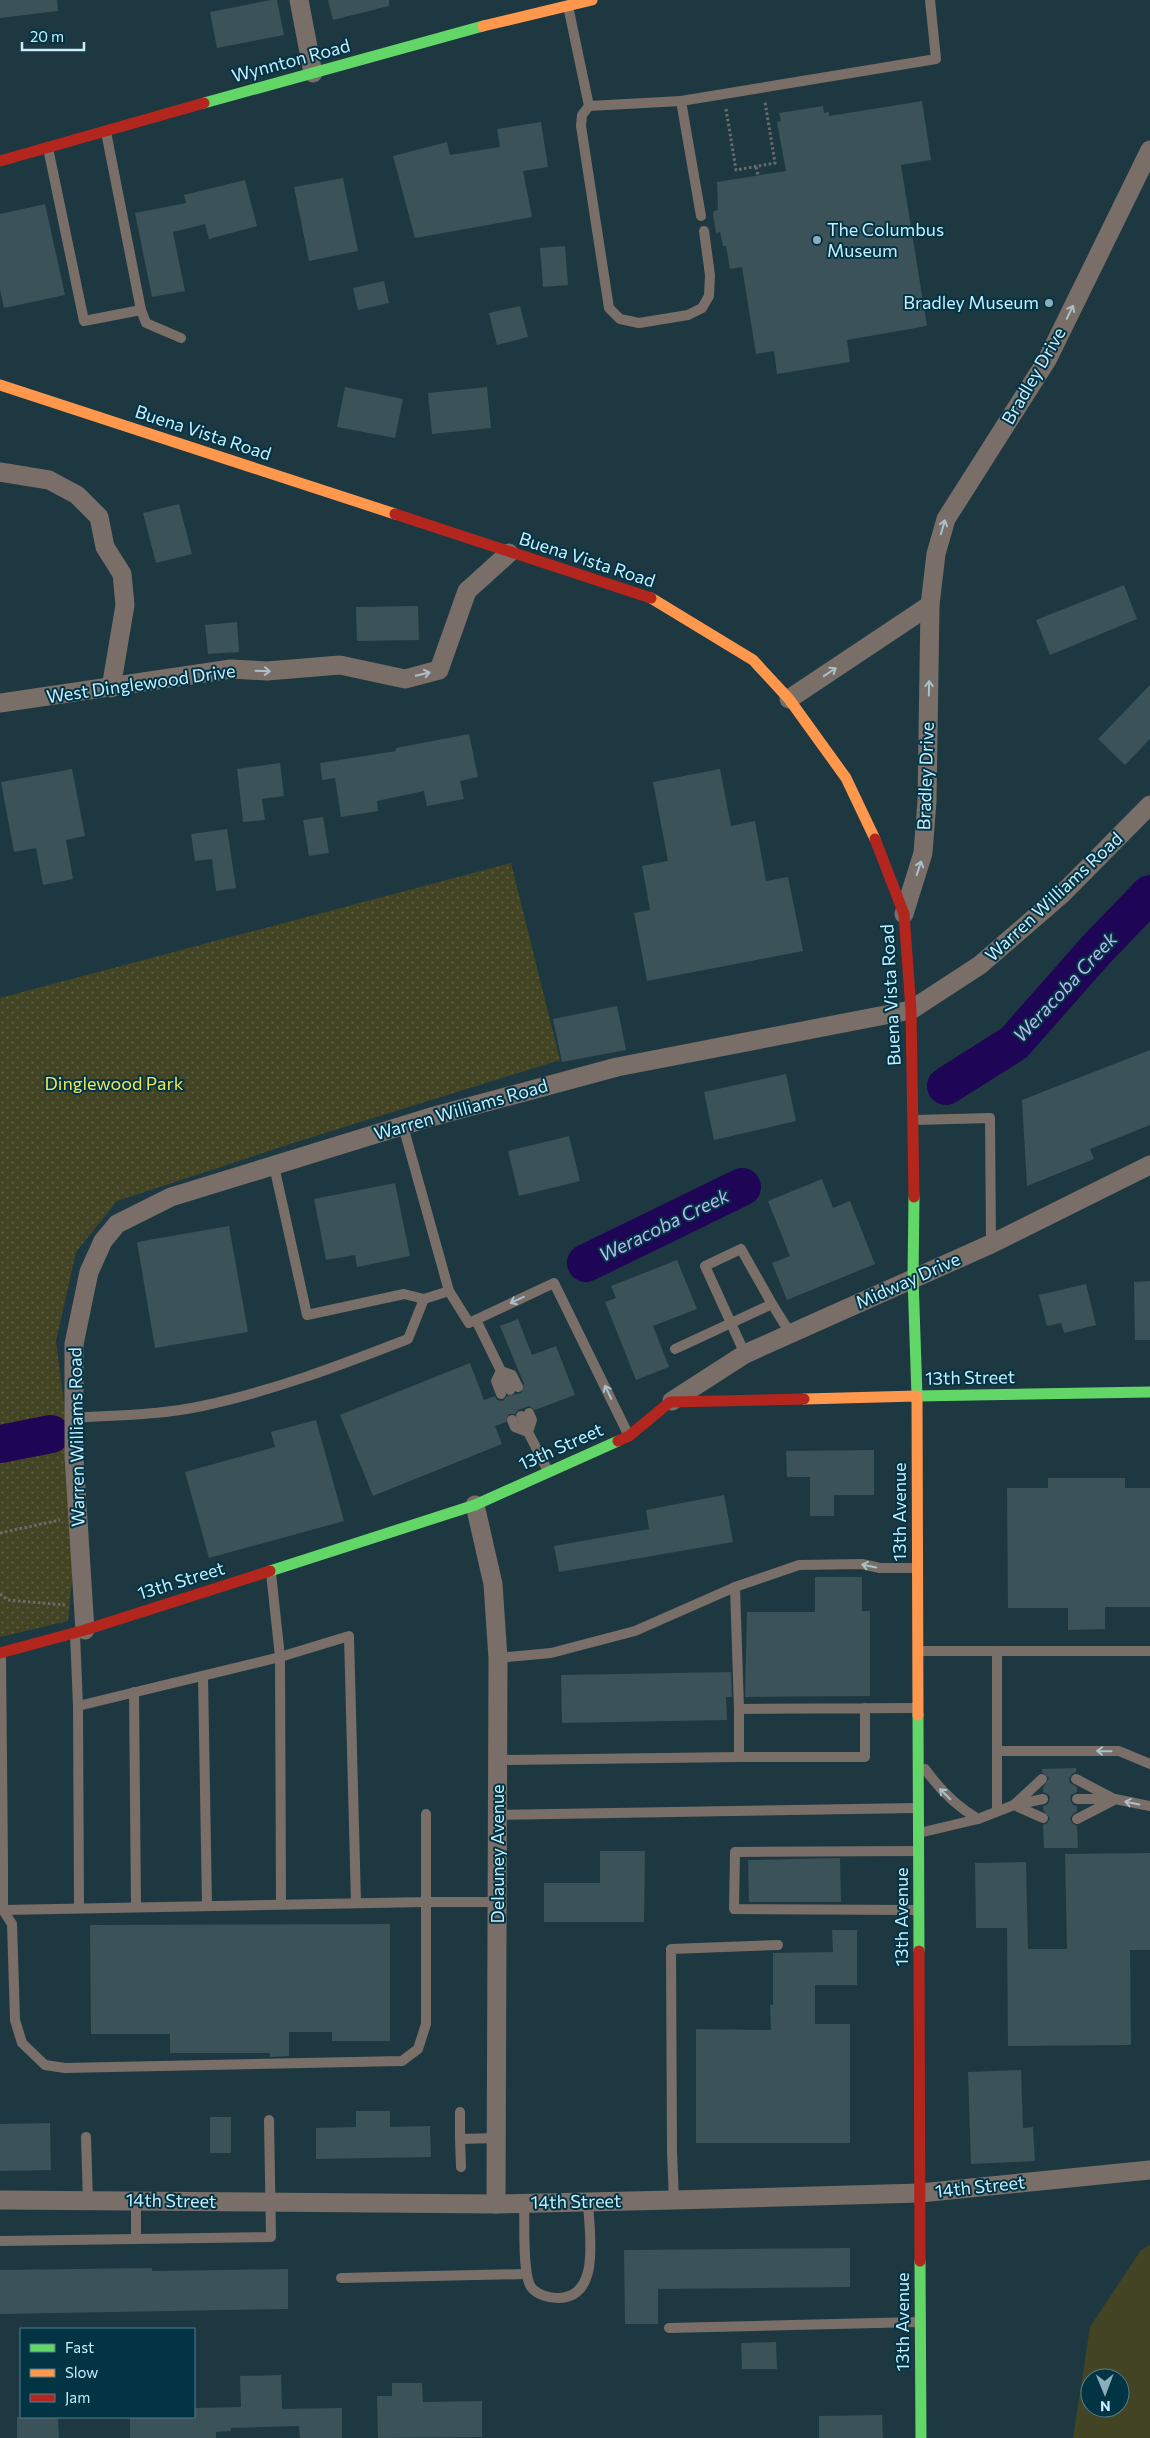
<svg xmlns="http://www.w3.org/2000/svg" width="1150" height="2438" font-family="Commissioner,sans-serif">
<style>
.grass{fill:url(#grass-dots)}
.pitch{fill:#434423;fill-rule:evenodd}
.lines{fill:none;stroke-linecap:round;stroke-linejoin:round}
.river{stroke:#1e0555;stroke-width:38}
.building{fill:#3a5258}
.path{stroke:#696c6c;stroke-width:3;stroke-dasharray:2.5 2.5;stroke-linecap:butt}
.lane{stroke:#796e68;stroke-width:10}
.street{stroke:#796e68;stroke-width:19}
.fast{stroke:#63d668;stroke-width:11}
.slow{stroke:#ff974d;stroke-width:11}
.jam{stroke:#b3261e;stroke-width:11}
.oneway{stroke:#abc1ca}
.poi-dot{fill:#8baebc;stroke:#023444;stroke-width:2}
.labels{text-anchor:middle;stroke-width:4;stroke-linejoin:round;paint-order:stroke}
.street-label{font-size:18px;fill:#c6eeff;stroke:#023444}
.poi-label{font-size:18px;fill:#c6eeff;stroke:#023444;text-anchor:start}
.park-label{font-size:18px;fill:#efe65a;stroke:#023444}
.water-label{font-size:19px;font-style:italic;fill:#b9b7f0;stroke:#023444}
</style>
<defs>
<pattern id="grass-dots" width="8" height="8" patternUnits="userSpaceOnUse" patternTransform="scale(1.25)"><rect width="8" height="8" fill="#434423"/><path d="M2 2h.1M6 6h.1" fill="none" stroke="#5d5f44" stroke-width="1.8" stroke-linecap="round"/></pattern>
</defs>
<rect width="100%" height="100%" fill="#1e3841"/>
<!-- grass -->
<path class="grass" d="M 511,863 L 560,1060 L 293,1143 L 117,1201 L 76,1252 L 56,1341 L 78,1516 L 68,1621 L 0,1637 L 0,998 Z"/>
<!-- pitch -->
<path class="pitch" d="M 1150,2245 L 1150,2438 L 1073,2438 L 1090,2327 L 1141,2250 ZM 1090,2378 L 1120,2378 L 1120,2408 L 1090,2408 Z"/>
<g class="lines">
<!-- river -->
<g class="river">
<path d="M 946,1086 L 1014,1043 L 1096,950 L 1150,894"/>
<path d="M 586,1263 L 742,1187"/>
<path d="M 0,1444 L 51,1434"/>
</g>
</g>
<!-- building -->
<g class="building">
<path d="M 0,0 L 57,0 L 58,11 L 0,18 Z"/>
<path d="M 271,0 L 277,0 L 284,35 L 217,48 L 210,12 Z"/>
<path d="M 328,0 L 389,0 L 389,6 L 333,20 Z"/>
<path d="M 922,101 L 931,160 L 901,165 L 927,326 L 847,340 L 850,362 L 777,374 L 774,351 L 756,354 L 742,267 L 730,269 L 726,246 L 723,246 L 720,232 L 716,233 L 713,214 L 714,211 L 718,210 L 717,182 L 786,171 L 777,122 L 781,121 L 779,113 L 823,106 L 824,113 L 829,112 L 829,116 Z"/>
<path d="M 541,122 L 548,167 L 523,171 L 532,217 L 415,238 L 393,156 L 447,142 L 450,155 L 500,147 L 497,129 Z"/>
<path d="M 343,178 L 358,251 L 309,261 L 294,187 Z"/>
<path d="M 245,180 L 257,226 L 209,239 L 205,224 L 173,232 L 185,291 L 152,297 L 135,213 L 186,203 L 184,195 Z"/>
<path d="M 45,204 L 65,295 L 4,308 L 0,290 L 0,214 Z"/>
<path d="M 565,246 L 568,285 L 543,287 L 540,248 Z"/>
<path d="M 384,281 L 389,303 L 358,310 L 353,288 Z"/>
<path d="M 520,306 L 528,337 L 497,345 L 489,313 Z"/>
<path d="M 345,387 L 403,399 L 395,438 L 337,427 Z"/>
<path d="M 487,387 L 491,428 L 432,434 L 428,393 Z"/>
<path d="M 179,504 L 192,554 L 156,563 L 143,513 Z"/>
<path d="M 1124,585 L 1137,619 L 1050,655 L 1036,620 Z"/>
<path d="M 418,606 L 419,640 L 357,641 L 356,607 Z"/>
<path d="M 237,622 L 239,652 L 208,654 L 205,625 Z"/>
<path d="M 1150,685 L 1150,739 L 1125,765 L 1098,739 Z"/>
<path d="M 469,734 L 478,777 L 460,781 L 464,799 L 427,806 L 424,791 L 377,801 L 378,811 L 341,817 L 335,778 L 322,780 L 320,763 L 396,751 L 396,748 Z"/>
<path d="M 280,763 L 284,796 L 262,799 L 265,820 L 243,822 L 237,769 Z"/>
<path d="M 72,769 L 85,836 L 66,840 L 73,879 L 43,885 L 36,848 L 14,852 L 1,782 Z"/>
<path d="M 720,769 L 731,826 L 755,821 L 766,881 L 788,877 L 803,951 L 647,981 L 634,913 L 650,910 L 642,866 L 668,861 L 653,782 Z"/>
<path d="M 323,817 L 329,853 L 309,856 L 303,820 Z"/>
<path d="M 227,829 L 236,888 L 216,891 L 212,859 L 195,861 L 191,834 Z"/>
<path d="M 617,1006 L 626,1050 L 562,1062 L 553,1019 Z"/>
<path d="M 1150,1050 L 1150,1125 L 1090,1149 L 1094,1159 L 1027,1186 L 1022,1100 Z"/>
<path d="M 786,1074 L 796,1121 L 714,1140 L 704,1092 Z"/>
<path d="M 569,1136 L 580,1181 L 519,1196 L 508,1151 Z"/>
<path d="M 822,1179 L 833,1208 L 850,1201 L 875,1264 L 787,1300 L 772,1263 L 790,1256 L 768,1201 Z"/>
<path d="M 395,1183 L 410,1256 L 357,1267 L 355,1255 L 326,1260 L 314,1199 Z"/>
<path d="M 229,1226 L 248,1332 L 155,1348 L 137,1242 Z"/>
<path d="M 677,1260 L 697,1309 L 653,1326 L 669,1367 L 636,1380 L 605,1302 L 616,1298 L 611,1286 Z"/>
<path d="M 1150,1281 L 1150,1340 L 1135,1340 L 1134,1282 Z"/>
<path d="M 1086,1284 L 1096,1325 L 1064,1333 L 1061,1323 L 1047,1326 L 1039,1295 Z"/>
<path d="M 518,1319 L 532,1355 L 556,1346 L 575,1395 L 535,1410 L 529,1406 L 518,1410 L 515,1414 L 509,1414 L 506,1422 L 495,1426 L 502,1444 L 373,1496 L 340,1415 L 470,1363 L 484,1400 L 495,1396 L 497,1400 L 503,1401 L 507,1396 L 521,1393 L 524,1384 L 500,1326 Z"/>
<path d="M 316,1420 L 344,1521 L 209,1558 L 185,1472 L 275,1447 L 271,1432 Z"/>
<path d="M 874,1450 L 874,1495 L 834,1495 L 834,1516 L 810,1516 L 810,1477 L 787,1477 L 786,1451 Z"/>
<path d="M 1048,1478 L 1125,1478 L 1125,1488 L 1150,1488 L 1150,1607 L 1105,1607 L 1105,1629 L 1068,1630 L 1068,1608 L 1008,1608 L 1007,1488 L 1048,1488 Z"/>
<path d="M 724,1495 L 733,1542 L 559,1572 L 554,1546 L 649,1529 L 646,1510 Z"/>
<path d="M 815,1577 L 862,1577 L 862,1611 L 870,1611 L 870,1696 L 745,1697 L 747,1612 L 815,1612 Z"/>
<path d="M 731,1672 L 732,1697 L 726,1697 L 727,1720 L 562,1723 L 561,1675 Z"/>
<path d="M 1076,1768 L 1076,1772 L 1072,1774 L 1069,1779 L 1070,1783 L 1077,1787 L 1077,1792 L 1071,1795 L 1070,1799 L 1073,1805 L 1077,1806 L 1077,1811 L 1072,1815 L 1070,1819 L 1073,1824 L 1077,1826 L 1078,1848 L 1044,1848 L 1043,1825 L 1047,1823 L 1050,1818 L 1043,1810 L 1043,1806 L 1048,1804 L 1050,1798 L 1048,1794 L 1043,1792 L 1043,1788 L 1049,1778 L 1042,1772 L 1042,1769 Z"/>
<path d="M 600,1851 L 645,1851 L 644,1922 L 544,1922 L 544,1883 L 600,1883 Z"/>
<path d="M 1150,1853 L 1150,1950 L 1130,1950 L 1131,2045 L 1008,2046 L 1007,1928 L 976,1928 L 975,1863 L 1026,1862 L 1028,1949 L 1067,1949 L 1065,1854 Z"/>
<path d="M 840,1858 L 841,1902 L 749,1902 L 748,1860 Z"/>
<path d="M 390,1924 L 390,2041 L 332,2041 L 332,2032 L 289,2032 L 289,2056 L 270,2057 L 270,2053 L 170,2053 L 170,2034 L 91,2034 L 90,1925 Z"/>
<path d="M 832,1930 L 857,1930 L 857,1985 L 815,1985 L 815,2024 L 850,2024 L 850,2143 L 696,2143 L 696,2029 L 771,2030 L 770,2005 L 773,2005 L 773,1953 L 833,1952 Z"/>
<path d="M 1021,2070 L 1023,2128 L 1033,2127 L 1035,2161 L 971,2164 L 968,2072 Z"/>
<path d="M 356,2111 L 390,2111 L 390,2127 L 430,2126 L 431,2157 L 316,2159 L 316,2128 L 356,2127 Z"/>
<rect x="210" y="2117" width="21" height="36"/>
<path d="M 50,2123 L 51,2170 L 0,2171 L 0,2124 Z"/>
<path d="M 850,2248 L 850,2287 L 658,2289 L 658,2324 L 625,2324 L 624,2250 Z"/>
<path d="M 152,2268 L 152,2271 L 288,2269 L 288,2309 L 0,2314 L 0,2270 Z"/>
<path d="M 776,2342 L 777,2369 L 742,2369 L 741,2343 Z"/>
<path d="M 281,2375 L 282,2409 L 342,2408 L 342,2438 L 300,2438 L 299,2426 L 231,2428 L 231,2431 L 216,2432 L 216,2438 L 130,2438 L 130,2417 L 194,2417 L 194,2408 L 241,2407 L 240,2376 Z"/>
<path d="M 392,2383 L 422,2383 L 423,2402 L 482,2401 L 482,2437 L 378,2438 L 377,2396 L 392,2396 Z"/>
<path d="M 882,2415 L 883,2438 L 819,2438 L 819,2416 Z"/>
<path d="M 17,2417 L 58,2417 L 59,2438 L 17,2438 Z"/>
</g>
<g class="lines">
<!-- path -->
<g class="path">
<path d="M 726,109 L 736,170 L 775,163 L 765,102"/>
<path d="M 756,167 L 758,175"/>
<path d="M 0,1533 L 60,1520"/>
<path d="M 0,1594 L 8,1600 L 65,1605"/>
</g>
<!-- lane -->
<g class="lane">
<path d="M 568,6 L 589,106 L 582,115 L 581,126 L 609,308 L 620,319 L 639,323 L 688,315 L 702,308 L 709,296 L 710,275 L 704,231"/>
<path d="M 681,101 L 701,216"/>
<path d="M 589,106 L 681,101 L 936,59 L 930,0"/>
<path d="M 106,132 L 141,310"/>
<path d="M 48,148 L 84,321 L 141,310 L 146,323 L 181,338"/>
<path d="M 915,1120 L 990,1118 L 991,1244"/>
<path d="M 403,1126 L 449,1291 L 469,1323 L 554,1283 L 628,1434"/>
<path d="M 274,1166 L 307,1315 L 404,1294 L 424,1299"/>
<path d="M 772,1304 L 790,1333"/>
<path d="M 476,1320 L 501,1371 L 512,1375 L 518,1387"/>
<path d="M 675,1349 L 772,1304 L 741,1249 L 705,1266 L 745,1354"/>
<path d="M 501,1371 L 496,1381 L 501,1394"/>
<path d="M 501,1371 L 510,1390"/>
<path d="M 529,1413 L 532,1420 L 528,1432 L 548,1471"/>
<path d="M 521,1416 L 528,1432"/>
<path d="M 74,1418 C 116,1415 161,1415 202,1406 C 273,1391 341,1365 408,1339 L 424,1299 L 449,1291"/>
<path d="M 512,1420 L 515,1427 L 528,1432"/>
<path d="M 271,1573 L 280,1657 L 349,1636 L 356,1903"/>
<path d="M 735,1587 L 739,1709"/>
<path d="M 75,1634 L 78,1706"/>
<path d="M 919,1651 L 1150,1651"/>
<path d="M 997,1651 L 997,1811"/>
<path d="M 498,1658 L 551,1653 L 635,1631 L 735,1587 L 799,1565 L 862,1564 L 880,1568 L 918,1568"/>
<path d="M 203,1676 L 207,1905"/>
<path d="M 134,1692 L 136,1906"/>
<path d="M 865,1708 L 865,1757 L 739,1757 L 739,1709 L 917,1708"/>
<path d="M 997,1751 L 1119,1751 L 1150,1764"/>
<path d="M 498,1760 L 739,1757"/>
<path d="M 925,1769 C 940,1790 956,1806 978,1819"/>
<path d="M 1076,1779 L 1114,1799"/>
<path d="M 1077,1799 L 1115,1799 L 1150,1806"/>
<path d="M 1015,1804 L 1042,1779"/>
<path d="M 1014,1805 L 1043,1818"/>
<path d="M 498,1815 L 917,1808"/>
<path d="M 1077,1819 L 1112,1801"/>
<path d="M 919,1833 L 978,1819 L 1014,1805 L 1043,1799"/>
<path d="M 917,1851 L 735,1852 L 734,1909 L 918,1910"/>
<path d="M 0,1864 L 3,1864 L 1,1654"/>
<path d="M 3,1864 L 3,1910 L 426,1902 L 426,1814"/>
<path d="M 79,1907 L 78,1706 L 280,1657 L 281,1904"/>
<path d="M 0,1910 L 3,1910 L 12,1924 L 15,2020 L 22,2043 L 45,2065 L 65,2068 L 402,2061 L 418,2049 L 426,2024 L 426,1902 L 499,1902"/>
<path d="M 86,2137 L 88,2201"/>
<path d="M 460,2139 L 460,2112"/>
<path d="M 461,2167 L 460,2139 L 497,2138"/>
<path d="M 674,2200 L 672,2152 L 671,1949 L 778,1945"/>
<path d="M 136,2201 L 136,2239"/>
<path d="M 524,2203 C 525,2221 522,2274 531,2287 C 537,2295 549,2298 558,2298 C 602,2298 589,2231 588,2202"/>
<path d="M 0,2241 L 271,2237 L 269,2120"/>
<path d="M 341,2278 L 526,2274"/>
<path d="M 669,2328 L 918,2322"/>
</g>
<!-- street -->
<g class="street">
<path d="M 299,0 L 313,73"/>
<path d="M 0,472 L 49,480 L 77,495 L 99,517 L 105,547 L 122,574 L 125,605 L 111,688"/>
<path d="M 789,699 L 930,605"/>
<path d="M 0,703 L 231,669 L 267,671 L 340,665 L 405,679 L 439,670 L 467,591 L 509,553"/>
<path d="M 904,914 L 923,853 L 927,801 L 930,605 L 936,554 L 946,519 L 1047,360 L 1150,150"/>
<path d="M 672,1401 L 745,1354 L 991,1244 L 1150,1165"/>
<path d="M 475,1505 L 493,1584 L 498,1658 L 496,2204"/>
<path d="M 85,1630 L 74,1457 L 74,1344 L 89,1272 L 103,1241 L 117,1224 L 171,1197 L 431,1117 L 617,1067 L 911,1010 L 980,965 L 1062,894 L 1150,805"/>
<path d="M 0,2200 L 496,2204 L 674,2200 L 920,2193 L 1150,2170"/>
</g>
<!-- fast -->
<g class="fast">
<path d="M 204,103 L 483,26"/>
<path d="M 914,1197 L 913,1278 L 917,1396 L 1150,1392"/>
<path d="M 270,1571 L 475,1505 L 618,1441"/>
<path d="M 918,1715 L 919,1951"/>
<path d="M 920,2261 L 921,2438"/>
</g>
<!-- slow -->
<g class="slow">
<path d="M 483,26 L 592,0"/>
<path d="M 0,385 L 395,514"/>
<path d="M 651,598 L 753,660 L 789,699 L 846,778 L 875,839"/>
<path d="M 804,1399 L 917,1396 L 918,1715"/>
</g>
<!-- jam -->
<g class="jam">
<path d="M 0,161 L 204,103"/>
<path d="M 395,514 L 651,598"/>
<path d="M 875,839 L 904,914 L 911,1010 L 914,1197"/>
<path d="M 618,1441 L 629,1436 L 670,1402 L 804,1399"/>
<path d="M 0,1653 L 85,1630 L 270,1571"/>
<path d="M 919,1951 L 920,2261"/>
</g>
</g>
<!-- one-way arrows -->
<defs><path id="oneway-shaft" d="M-6 0H5M1.5-3L5.5 0L1.5 3" fill="none" stroke-width="1.6" stroke-linecap="round" stroke-linejoin="round" transform="scale(1.25)"/></defs>
<g class="oneway">
<use href="#oneway-shaft" transform="translate(1070 312) rotate(-64)"/>
<use href="#oneway-shaft" transform="translate(943 527) rotate(-73)"/>
<use href="#oneway-shaft" transform="translate(263 671) rotate(2)"/>
<use href="#oneway-shaft" transform="translate(830 672) rotate(-34)"/>
<use href="#oneway-shaft" transform="translate(423 674) rotate(-14)"/>
<use href="#oneway-shaft" transform="translate(929 688) rotate(-89)"/>
<use href="#oneway-shaft" transform="translate(919 868) rotate(-72)"/>
<use href="#oneway-shaft" transform="translate(517 1300) rotate(155)"/>
<use href="#oneway-shaft" transform="translate(608 1392) rotate(-116)"/>
<use href="#oneway-shaft" transform="translate(869 1566) rotate(-168)"/>
<use href="#oneway-shaft" transform="translate(1104 1751) rotate(-179)"/>
<use href="#oneway-shaft" transform="translate(945 1794) rotate(-135)"/>
<use href="#oneway-shaft" transform="translate(1132 1803) rotate(-169)"/>
</g>
<!-- markers -->
<g class="poi-dot">
<circle cx="817" cy="240" r="5"/>
<circle cx="1049" cy="303" r="5"/>
</g>
<g class="labels">
<!-- street labels -->
<g class="street-label">
<text transform="translate(291 61) rotate(-15)" y="6">Wynnton Road</text>
<text transform="translate(1034 376) rotate(-60)" y="6">Bradley Drive</text>
<text transform="translate(203 433) rotate(18)" y="6">Buena Vista Road</text>
<text transform="translate(587 560) rotate(18)" y="6">Buena Vista Road</text>
<text transform="translate(141 684) rotate(-8)" y="6">West Dinglewood Drive</text>
<text transform="translate(926 776) rotate(-88)" y="6">Bradley Drive</text>
<text transform="translate(1054 897) rotate(-43)" y="6">Warren Williams Road</text>
<text transform="translate(891 995) rotate(-93)" y="6">Buena Vista Road</text>
<text transform="translate(461 1110) rotate(-16)" y="6">Warren Williams Road</text>
<text transform="translate(908 1281) rotate(-24)" y="6">Midway Drive</text>
<text transform="translate(970 1378) rotate(-1)" y="6">13th Street</text>
<text transform="translate(77 1437) rotate(-91)" y="6">Warren Williams Road</text>
<text transform="translate(561 1447) rotate(-24)" y="6">13th Street</text>
<text transform="translate(900 1512) rotate(-90)" y="6">13th Avenue</text>
<text transform="translate(181 1581) rotate(-17)" y="6">13th Street</text>
<text transform="translate(498 1854) rotate(-90)" y="6">Delauney Avenue</text>
<text transform="translate(902 1917) rotate(-90)" y="6">13th Avenue</text>
<text transform="translate(980 2187) rotate(-6)" y="6">14th Street</text>
<text transform="translate(171 2201) rotate(1)" y="6">14th Street</text>
<text transform="translate(576 2202) rotate(-1)" y="6">14th Street</text>
<text transform="translate(903 2322) rotate(-90)" y="6">13th Avenue</text>
</g>
<!-- poi labels -->
<g class="poi-label">
<text x="827" y="236">The Columbus<tspan x="827" dy="21">Museum</tspan></text>
<text x="1039" y="309" text-anchor="end">Bradley Museum</text>
</g>
<!-- park labels -->
<g class="park-label">
<text x="114" y="1090">Dinglewood Park</text>
</g>
<!-- water labels -->
<g class="water-label">
<text transform="translate(1065 987) rotate(-47)" y="7">Weracoba Creek</text>
<text transform="translate(664 1225) rotate(-26)" y="7">Weracoba Creek</text>
</g>
</g>
<!-- legend -->
<rect x="20" y="2328" width="175" height="90" fill="#023444" stroke="#507e8f"/>
<rect x="30" y="2344" width="25" height="8" fill="#63d668" stroke="#507e8f"/>
<text x="65" y="2353" font-size="15" fill="#c6eeff">Fast</text>
<rect x="30" y="2369" width="25" height="8" fill="#ff974d" stroke="#507e8f"/>
<text x="65" y="2378" font-size="15" fill="#c6eeff">Slow</text>
<rect x="30" y="2394" width="25" height="8" fill="#b3261e" stroke="#507e8f"/>
<text x="65" y="2403" font-size="15" fill="#c6eeff">Jam</text>
<!-- north arrow -->
<g transform="translate(1105 2393) rotate(179)"><circle r="24" fill="#023444" stroke="#507e8f"/>
<path d="M0-4L9 19L0 12L-9 19Z" fill="#8baebc"/>
<text y="-8" font-size="14" font-weight="bold" text-anchor="middle" fill="#c6eeff">N</text>
</g>
<!-- scale -->
<path d="M22 42v8h62v-8" fill="none" stroke="#c6eeff" stroke-width="2.5"/>
<text x="30" y="42" font-size="15" fill="#c6eeff" stroke="#023444" stroke-width="4" paint-order="stroke">20 m</text>
</svg>
